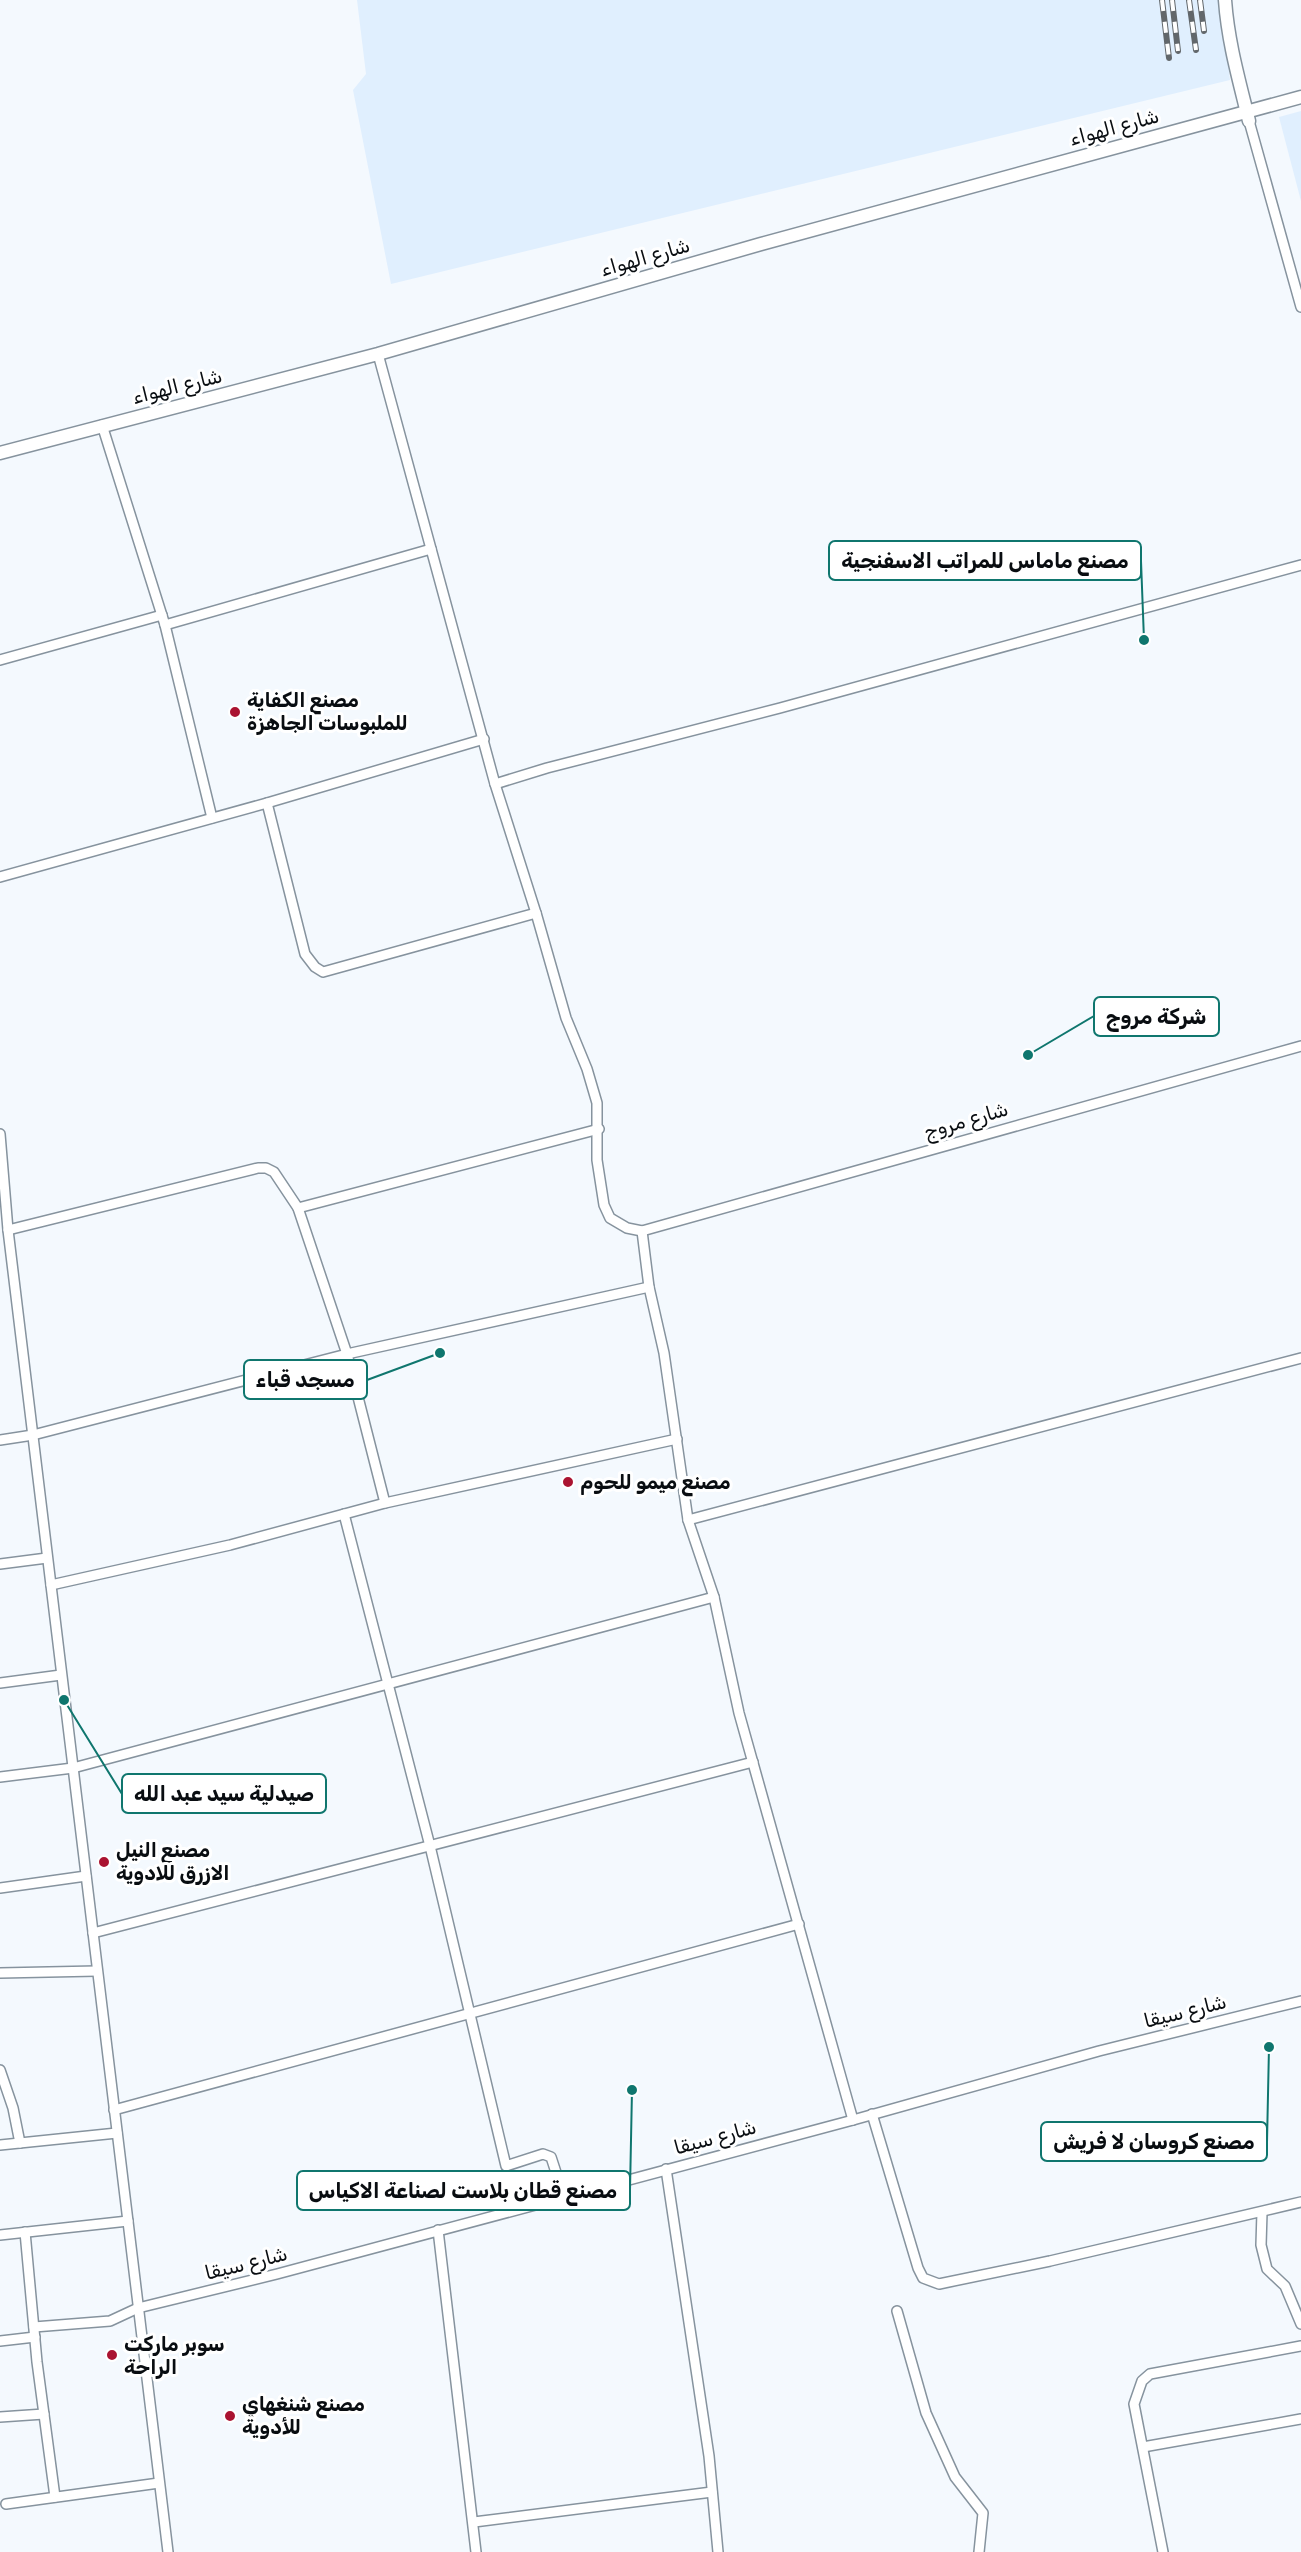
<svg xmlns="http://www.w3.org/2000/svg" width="1301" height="2552" font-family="Rubik,Cairo,sans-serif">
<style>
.built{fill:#e0effe}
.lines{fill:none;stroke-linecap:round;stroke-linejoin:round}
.minor-casing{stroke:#86939e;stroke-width:12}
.tertiary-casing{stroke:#86939e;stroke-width:15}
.minor{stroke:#fff;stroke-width:9}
.tertiary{stroke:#fff;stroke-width:12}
.rail-casing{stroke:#62676b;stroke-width:6}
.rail{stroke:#fff;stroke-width:4;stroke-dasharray:11;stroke-linecap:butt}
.poi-dot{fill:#aa1331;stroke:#fff;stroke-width:2}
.labels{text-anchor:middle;stroke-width:6;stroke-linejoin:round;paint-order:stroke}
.street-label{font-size:20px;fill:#090d11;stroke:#fff}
.poi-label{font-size:20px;font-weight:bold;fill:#090d11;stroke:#fff;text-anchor:start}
.leader{fill:none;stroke:#0f766e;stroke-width:2}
.callout-dot{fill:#0f766e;stroke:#fff;stroke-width:2}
.callout{fill:#fff;stroke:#0f766e;stroke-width:2}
.callout-label{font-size:21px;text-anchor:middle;font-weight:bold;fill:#090d11}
</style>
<rect width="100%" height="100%" fill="#f4f9fe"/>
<!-- built -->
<g class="built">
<path d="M 357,0 L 1220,0 L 1230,80 L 391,284 L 353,90 L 366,74 Z"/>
<path d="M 1301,111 L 1301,201 L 1279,117 Z"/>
</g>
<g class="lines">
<!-- minor casing -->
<g class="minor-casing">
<g id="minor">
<path d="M 1249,121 L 1301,307"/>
<path d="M 378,354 L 495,784 L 536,913 L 566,1018 L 587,1069 L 597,1103 L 597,1160 L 604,1205 L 610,1218 L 627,1228 L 642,1231 L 649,1287 L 664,1353 L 688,1520 L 714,1597 L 739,1713 L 853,2120"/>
<path d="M 102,425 L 165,625 L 212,818"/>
<path d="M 165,625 L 431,549"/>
<path d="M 0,660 L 162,615"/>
<path d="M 495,784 L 547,768 L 780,708 L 1301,565"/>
<path d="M 267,803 L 305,954 L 315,967 L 323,972 L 536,913"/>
<path d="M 0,877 L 267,803 L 484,739"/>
<path d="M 0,1134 L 8,1230 L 168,2552"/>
<path d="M 298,1208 L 599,1129"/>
<path d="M 8,1230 L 258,1168 L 266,1168 L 274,1172 L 298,1208 L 347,1354 L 385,1503"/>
<path d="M 642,1231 L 1301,1046"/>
<path d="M 0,1440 L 33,1435 L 347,1354 L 649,1287"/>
<path d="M 344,1514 L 430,1846 L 506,2166 L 543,2154 L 551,2157 L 564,2197"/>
<path d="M 688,1520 L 1301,1358"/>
<path d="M 0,1564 L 47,1558"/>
<path d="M 51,1585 L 230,1545 L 385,1503 L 677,1439"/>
<path d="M 0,1683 L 61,1675"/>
<path d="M 0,1777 L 73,1768 L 714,1597"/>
<path d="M 0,1888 L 86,1876"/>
<path d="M 93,1933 L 753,1762"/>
<path d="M 0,1973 L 97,1971"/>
<path d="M 0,2070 L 13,2108 L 20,2143"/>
<path d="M 114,2110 L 799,1924"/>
<path d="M 872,2114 L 918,2268 L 923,2278 L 939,2284 L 1050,2261 L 1301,2202"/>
<path d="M 0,2145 L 117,2133"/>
<path d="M 666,2169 L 709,2456 L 718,2552"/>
<path d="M 1262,2212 L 1261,2245 L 1267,2269 L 1285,2286 L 1301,2324"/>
<path d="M 438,2230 L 476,2552"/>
<path d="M 25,2232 L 37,2362 L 55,2497"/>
<path d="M 0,2235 L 128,2221"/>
<path d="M 897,2311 L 926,2413 L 955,2477 L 983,2513 L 979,2552"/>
<path d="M 34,2327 L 110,2321 L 138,2308 L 277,2274 L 853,2120 L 1099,2051 L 1301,2001"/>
<path d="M 0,2341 L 35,2337"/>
<path d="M 0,2417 L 44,2414"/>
<path d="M 1143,2447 L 1301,2419"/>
<path d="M 6,2504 L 159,2483"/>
<path d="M 474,2522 L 712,2492"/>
<path d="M 1163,2552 L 1134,2404 L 1142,2381 L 1150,2374 L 1301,2346"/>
</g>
</g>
<!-- tertiary casing -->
<g class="tertiary-casing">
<g id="tertiary">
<path d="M 1225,0 C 1228,42 1239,80 1249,121"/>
<path d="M 0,453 L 378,354 L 761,244 L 1301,97"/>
</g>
</g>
<!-- minor -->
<use href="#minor" class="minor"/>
<!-- tertiary -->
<use href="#tertiary" class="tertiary"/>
<!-- rail casing -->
<g class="rail-casing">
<g id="rail">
<path d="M 1162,0 L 1169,58"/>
<path d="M 1172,0 L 1178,51"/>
<path d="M 1189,0 L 1196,50"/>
<path d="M 1200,0 L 1204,31"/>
</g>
</g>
<!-- rail -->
<use href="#rail" class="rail"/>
</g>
<!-- markers -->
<g class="poi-dot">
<circle cx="235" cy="712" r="6"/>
<circle cx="568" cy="1482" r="6"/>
<circle cx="104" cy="1862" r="6"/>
<circle cx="112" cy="2355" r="6"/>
<circle cx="230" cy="2416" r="6"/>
</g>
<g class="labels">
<!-- street labels -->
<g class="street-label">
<text transform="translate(1114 127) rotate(-15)" y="7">شارع الهواء</text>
<text transform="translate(645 257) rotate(-16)" y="7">شارع الهواء</text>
<text transform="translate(177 386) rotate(-14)" y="7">شارع الهواء</text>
<text transform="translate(966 1120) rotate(-16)" y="7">شارع مروج</text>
<text transform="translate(1185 2011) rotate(-14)" y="7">شارع سيقا</text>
<text transform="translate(715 2137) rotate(-15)" y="7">شارع سيقا</text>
<text transform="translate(246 2263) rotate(-14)" y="7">شارع سيقا</text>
</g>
<!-- poi labels -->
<g class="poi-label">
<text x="247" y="707">مصنع الكفاية<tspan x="247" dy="23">للملبوسات الجاهزة</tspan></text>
<text x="580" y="1489">مصنع ميمو للحوم</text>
<text x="116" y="1857">مصنع النيل<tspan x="116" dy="23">الازرق للادوية</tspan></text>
<text x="124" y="2351">سوبر ماركت<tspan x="124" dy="23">الراحة</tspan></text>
<text x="242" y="2411">مصنع شنغهاي<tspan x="242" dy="23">للأدوية</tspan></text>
</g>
</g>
<!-- callouts -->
<path class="leader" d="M1144 640L1141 561M1028 1055L1094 1016M440 1353L367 1380M64 1700L122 1794M1269 2047L1267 2142M632 2090L630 2190"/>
<g class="callout-dot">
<circle cx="1144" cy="640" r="6"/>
<circle cx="1028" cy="1055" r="6"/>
<circle cx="440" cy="1353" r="6"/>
<circle cx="64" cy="1700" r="6"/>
<circle cx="1269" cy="2047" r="6"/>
<circle cx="632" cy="2090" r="6"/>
</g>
<g class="callout">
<rect x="829" y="541" width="312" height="39" rx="6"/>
<rect x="1094" y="997" width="125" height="39" rx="6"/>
<rect x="244" y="1360" width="123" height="39" rx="6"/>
<rect x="122" y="1774" width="204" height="39" rx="6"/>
<rect x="1041" y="2122" width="226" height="39" rx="6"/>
<rect x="297" y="2171" width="333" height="39" rx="6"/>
</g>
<g class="callout-label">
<text x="985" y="568">مصنع ماماس للمراتب الاسفنجية</text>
<text x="1156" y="1024">شركة مروج</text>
<text x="305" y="1387">مسجد قباء</text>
<text x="224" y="1801">صيدلية سيد عبد الله</text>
<text x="1154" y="2149">مصنع كروسان لا فريش</text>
<text x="463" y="2198">مصنع قطان بلاست لصناعة الاكياس</text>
</g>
</svg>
